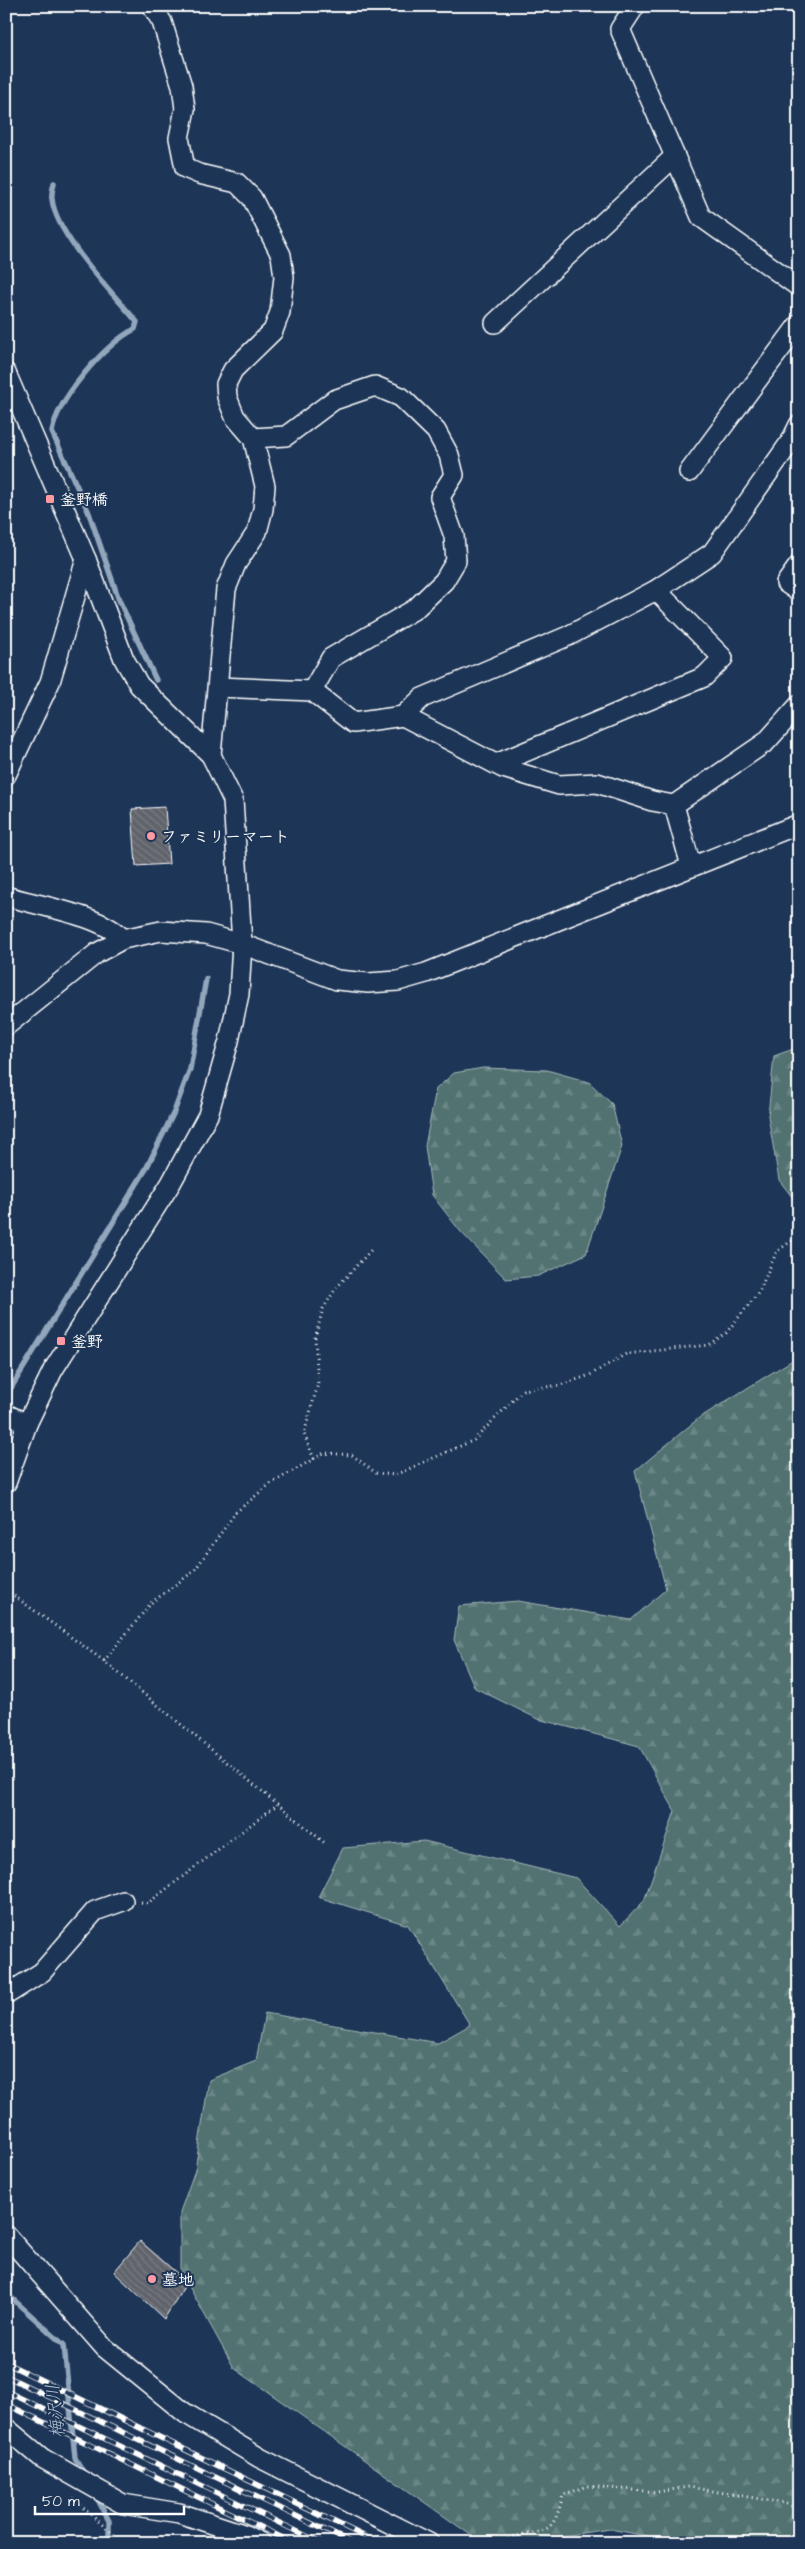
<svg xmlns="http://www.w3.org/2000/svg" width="805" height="2549" font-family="'Architects Daughter','Klee One',sans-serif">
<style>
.forest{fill:url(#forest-firs);stroke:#a8b8b8}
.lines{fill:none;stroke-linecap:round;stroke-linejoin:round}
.stream{stroke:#92a7bc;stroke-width:5.5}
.building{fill:url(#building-back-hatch);stroke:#fff}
.minor-casing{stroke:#fff;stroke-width:22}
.path{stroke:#fff;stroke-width:3;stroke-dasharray:1 4;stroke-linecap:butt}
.minor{stroke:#1d3557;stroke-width:19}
.rail-casing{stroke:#fff;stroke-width:5.5}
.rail{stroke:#1d3557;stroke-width:4;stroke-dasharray:11;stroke-linecap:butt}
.poi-dot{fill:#ff9aa2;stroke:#1d3557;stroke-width:2}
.labels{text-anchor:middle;stroke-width:4;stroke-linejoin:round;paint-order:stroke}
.poi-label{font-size:16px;font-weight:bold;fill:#fff;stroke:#1d3557;text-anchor:start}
.water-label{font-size:18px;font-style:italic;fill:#b6c5d3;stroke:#1d3557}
</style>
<defs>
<pattern id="forest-firs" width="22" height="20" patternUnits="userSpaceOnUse" patternTransform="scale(1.25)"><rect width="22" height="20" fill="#517271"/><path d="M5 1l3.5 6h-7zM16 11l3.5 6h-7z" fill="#6b8786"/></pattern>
<pattern id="building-back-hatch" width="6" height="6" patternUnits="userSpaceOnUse" patternTransform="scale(1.25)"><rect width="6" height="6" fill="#60636b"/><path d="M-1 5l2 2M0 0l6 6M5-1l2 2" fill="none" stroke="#787a81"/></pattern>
</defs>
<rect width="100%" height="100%" fill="#1d3557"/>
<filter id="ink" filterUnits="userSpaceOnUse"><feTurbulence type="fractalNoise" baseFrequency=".02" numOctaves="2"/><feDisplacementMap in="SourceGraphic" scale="10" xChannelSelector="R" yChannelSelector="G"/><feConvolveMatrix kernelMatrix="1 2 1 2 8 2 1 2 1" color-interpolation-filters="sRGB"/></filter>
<g filter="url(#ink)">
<!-- forest -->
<g class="forest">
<path d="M 799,1047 L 799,1206 L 779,1180 L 768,1116 L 774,1056 Z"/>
<path d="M 483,1068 L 547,1070 L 589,1082 L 612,1104 L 622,1146 L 586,1254 L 538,1276 L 506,1279 L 460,1231 L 432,1195 L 425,1146 L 436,1089 L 454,1073 Z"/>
<path d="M 799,1356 L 799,2543 L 683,2543 L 610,2529 L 514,2543 L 482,2543 L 234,2368 L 180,2270 L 180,2212 L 195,2170 L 209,2080 L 256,2061 L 265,2013 L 438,2043 L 470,2025 L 408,1925 L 318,1897 L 343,1848 L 424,1841 L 576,1878 L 620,1926 L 644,1901 L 675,1811 L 639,1746 L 538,1719 L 475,1688 L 454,1640 L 459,1606 L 518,1601 L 631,1620 L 666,1589 L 635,1471 L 699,1418 Z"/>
</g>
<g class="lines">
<!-- stream -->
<g class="stream">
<path d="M 54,183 C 53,188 51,194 52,199 C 56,236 113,293 137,322 L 135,329 C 105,343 57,400 52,432 L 89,513 L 119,600 L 156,680"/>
<path d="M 6,1396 L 146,1169 L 174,1112 L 190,1069 L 206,979"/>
<path d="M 6,2293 L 64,2345 L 75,2458 L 85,2475"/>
<path d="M 95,2494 L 109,2521 L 109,2543"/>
</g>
</g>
<!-- building -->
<g class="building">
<path d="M 165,807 L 169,864 L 136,866 L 132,809 Z"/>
<path d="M 140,2241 L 187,2282 L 164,2319 L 114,2272 Z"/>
</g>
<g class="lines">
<!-- minor casing -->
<g class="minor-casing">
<g id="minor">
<path d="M 152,6 L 162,22 L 182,86 L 185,109 L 179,138 L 185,168 L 199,174 L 237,183 L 252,198 L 281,255 L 284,277 L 280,312 L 273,331 L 233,370 L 226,384 L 227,397 L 235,417 L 253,438 L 265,486 L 263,509 L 257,532 L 236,564 L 226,589 L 211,755"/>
<path d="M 635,6 L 620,29 L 701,217 L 799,287"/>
<path d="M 495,323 L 675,156"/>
<path d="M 6,373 L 86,559 L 124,659 L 139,685 L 211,755 L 233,800 L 242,944 L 239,994 L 229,1041 L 208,1115 L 171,1183 L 53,1370 L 27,1424 L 6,1483"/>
<path d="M 253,438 L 286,436 L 334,400 L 375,386 L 401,397 L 436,431 L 449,455 L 454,475 L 440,497 L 454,536 L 456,561 L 444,581 L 415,609 L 331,658 L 312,691"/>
<path d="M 689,472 L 799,324"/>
<path d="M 799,565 L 786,583 L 799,592"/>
<path d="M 218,687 L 312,691 L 353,723 L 403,716 L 422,698 L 568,636 L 656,590 L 712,553 L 791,441 L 799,425"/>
<path d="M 403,716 L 503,768 L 559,785 L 597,783 L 652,801 L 674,805 L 766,742 L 799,705"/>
<path d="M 496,764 L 704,677 L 723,658 L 656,590"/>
<path d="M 6,775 L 50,682 L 86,559"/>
<path d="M 674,805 L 691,866"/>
<path d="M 6,896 C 38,906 102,915 123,939"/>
<path d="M 6,1026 L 97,953 L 123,939 L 161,931 L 206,934 L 242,944 L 337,980 L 368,983 L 398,981 L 426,973 L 799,824"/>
<path d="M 6,1414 L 27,1424"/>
<path d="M 6,1995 L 42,1972 L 95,1911 L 123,1901"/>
<path d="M 6,2235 L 105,2348 L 185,2413 L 260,2458 L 429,2543"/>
<path d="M 6,2428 L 42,2458 L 123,2504 L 179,2513 L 243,2534 L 261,2543"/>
</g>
</g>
<!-- path -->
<g class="path">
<path d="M 314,1459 L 304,1434 L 318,1384 L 315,1338 L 323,1309 L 336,1288 L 373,1248"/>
<path d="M 6,1590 L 104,1661 L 326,1844"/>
<path d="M 104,1661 L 152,1602 L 194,1571 L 236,1512 L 270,1484 L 324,1453 L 352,1455 L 376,1473 L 395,1475 L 474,1440 L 523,1390 L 561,1385 L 590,1375 L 626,1354 L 708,1345 L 726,1333 L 759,1292 L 777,1251 L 799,1236"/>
<path d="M 141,1902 L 148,1903 L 278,1804"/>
<path d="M 799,2438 L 796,2438 L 799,2442"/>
<path d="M 72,2498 L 123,2543"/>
<path d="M 506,2543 L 510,2537 C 548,2530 553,2535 563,2495 L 588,2486 L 657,2492 L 689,2487 L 784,2503 L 799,2509"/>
</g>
<!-- minor -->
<use href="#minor" class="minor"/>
<!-- rail casing -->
<g class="rail-casing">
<g id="rail">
<path d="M 6,2363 L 378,2543"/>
<path d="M 6,2376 L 352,2543"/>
<path d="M 6,2391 L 321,2543"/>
<path d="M 6,2404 L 293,2543"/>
</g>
</g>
<!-- rail -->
<use href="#rail" class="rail"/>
</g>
</g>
<!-- markers -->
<g class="poi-dot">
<rect x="45" y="494" width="10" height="10" rx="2.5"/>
<circle cx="151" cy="836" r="5"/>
<rect x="56" y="1336" width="10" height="10" rx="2.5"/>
<circle cx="152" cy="2279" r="5"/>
</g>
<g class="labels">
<!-- poi labels -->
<g class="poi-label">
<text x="60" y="505">釜野橋</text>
<text x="161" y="842">ファミリーマート</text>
<text x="71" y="1347">釜野</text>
<text x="162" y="2285">墓地</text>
</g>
<!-- water labels -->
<g class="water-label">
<text transform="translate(55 2411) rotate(-96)" y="6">梅沢川</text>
</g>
</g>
<!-- margin -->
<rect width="805" height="2549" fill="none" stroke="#1d3557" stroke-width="25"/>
<rect x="12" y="12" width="780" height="2524" fill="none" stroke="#fff" stroke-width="2" filter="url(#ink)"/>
<!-- scale -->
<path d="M35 2506v8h149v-8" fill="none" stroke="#ffffff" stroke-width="2.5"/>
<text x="42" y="2506" font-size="15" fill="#ffffff" stroke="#1d3557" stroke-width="4" paint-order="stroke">50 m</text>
</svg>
